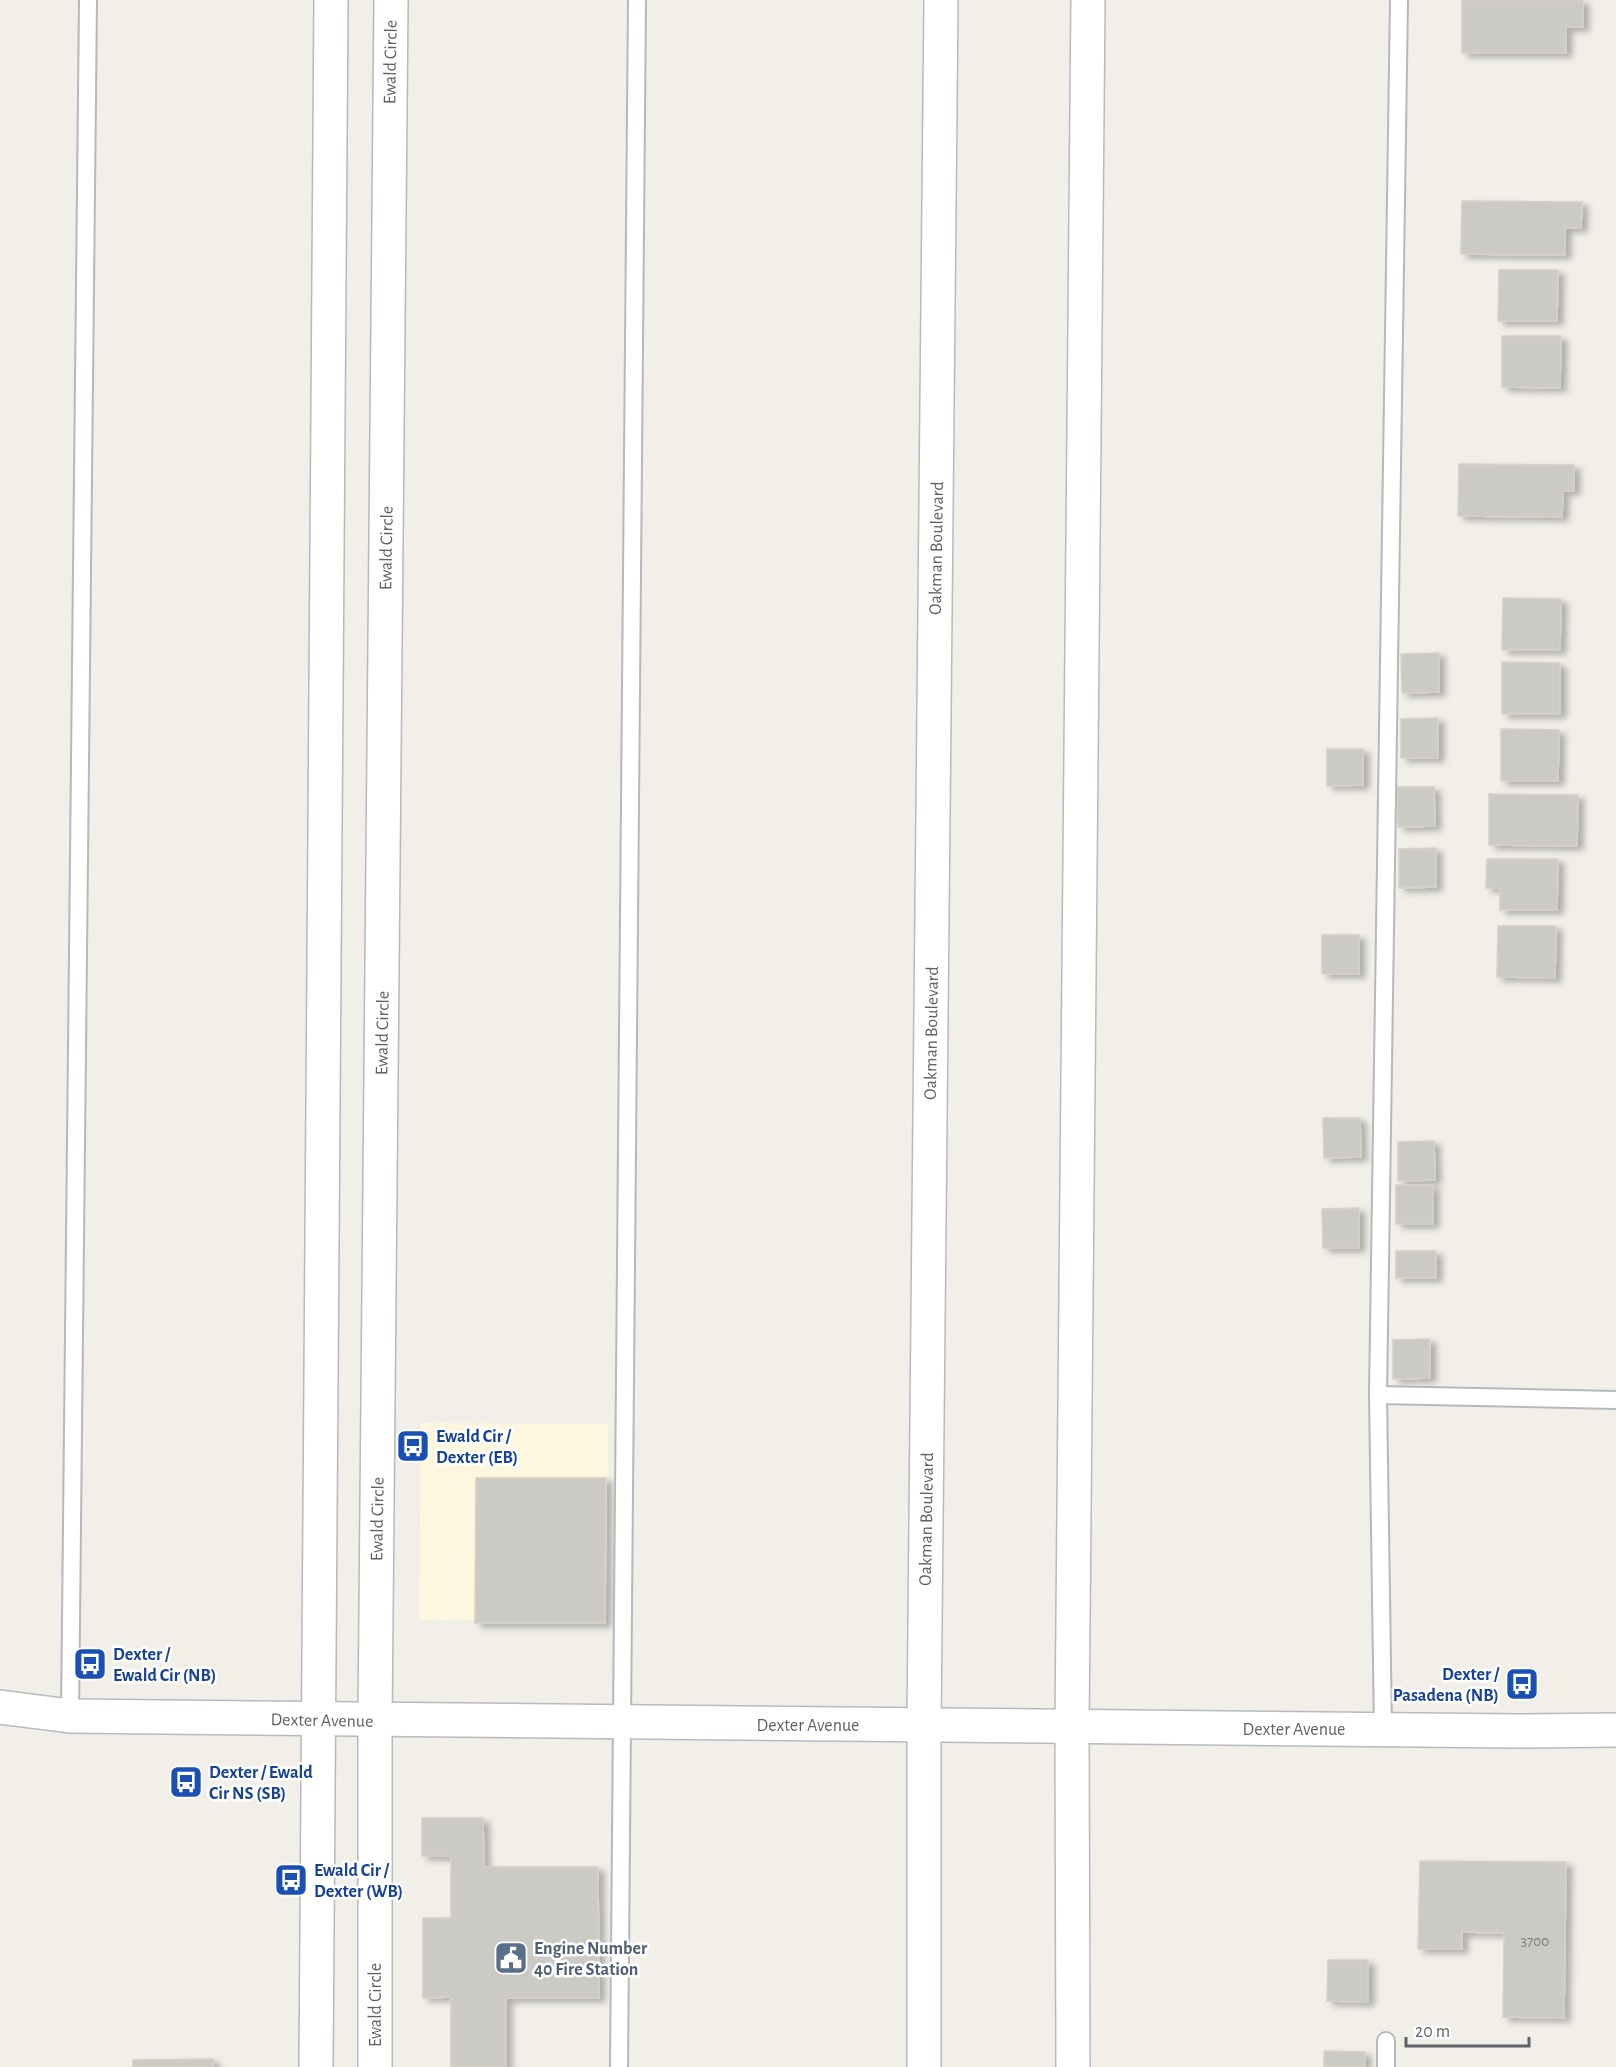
<svg xmlns="http://www.w3.org/2000/svg" width="1616" height="2067" font-family="'Alegreya Sans',sans-serif">
<style>
.commercial{fill:#fef7e0}
.building{fill:#cccac5;stroke:#d6d1c6;stroke-width:1.5;filter:url(#shadow)}
.lines{fill:none;stroke-linecap:round;stroke-linejoin:round}
.lane-casing{stroke:#b5b8bc;stroke-width:20}
.street-casing{stroke:#b5b8bc;stroke-width:36}
.secondary-casing{stroke:#b6babf;stroke-width:36}
.lane{stroke:#fff;stroke-width:16}
.street{stroke:#fff;stroke-width:33}
.secondary{stroke:#fff;stroke-width:33}
.labels{text-anchor:middle;stroke-width:5;stroke-linejoin:round;paint-order:stroke}
.number-label{font-size:15px;fill:#7a7d7f}
.street-label{font-size:18px;fill:#5f6368;stroke:#fff}
.transit-label{font-size:18px;font-weight:bold;fill:#164399;stroke:#fff;text-anchor:start}
.service-label{font-size:18px;font-weight:bold;fill:#4e5e75;stroke:#fff;text-anchor:start}
</style>
<defs>
<filter id="shadow"><feDropShadow dx="6" dy="4" stdDeviation="3" flood-color="#0004"/></filter>
</defs>
<rect width="100%" height="100%" fill="#f1efe8"/>
<!-- commercial -->
<path class="commercial" d="M 421,1423 L 608,1424 L 607,1621 L 419,1620 Z"/>
<!-- building -->
<g class="building">
<path d="M 1462,0 L 1583,0 L 1583,27 L 1566,27 L 1566,53 L 1462,53 Z"/>
<path d="M 1462,201 L 1582,202 L 1581,228 L 1565,228 L 1565,255 L 1461,254 Z"/>
<path d="M 1499,270 L 1558,270 L 1557,321 L 1498,321 Z"/>
<path d="M 1502,336 L 1561,336 L 1560,388 L 1502,387 Z"/>
<path d="M 1459,464 L 1574,465 L 1574,491 L 1563,491 L 1562,517 L 1458,516 Z"/>
<path d="M 1503,598 L 1561,599 L 1560,650 L 1502,650 Z"/>
<path d="M 1439,653 L 1439,692 L 1402,693 L 1401,654 Z"/>
<path d="M 1502,662 L 1560,663 L 1560,714 L 1502,714 Z"/>
<path d="M 1438,718 L 1438,758 L 1401,758 L 1401,719 Z"/>
<path d="M 1501,729 L 1559,730 L 1558,781 L 1501,781 Z"/>
<path d="M 1327,749 L 1363,749 L 1363,785 L 1327,786 Z"/>
<path d="M 1397,787 L 1434,787 L 1435,826 L 1398,827 Z"/>
<path d="M 1489,794 L 1578,795 L 1577,846 L 1489,845 Z"/>
<path d="M 1436,848 L 1436,887 L 1399,888 L 1399,849 Z"/>
<path d="M 1487,859 L 1558,859 L 1557,910 L 1500,910 L 1500,888 L 1486,888 Z"/>
<path d="M 1498,926 L 1556,926 L 1555,978 L 1497,977 Z"/>
<rect x="1322" y="935" width="37" height="39"/>
<path d="M 1323,1118 L 1360,1118 L 1361,1157 L 1324,1158 Z"/>
<path d="M 1434,1141 L 1435,1180 L 1398,1181 L 1398,1142 Z"/>
<rect x="1396" y="1185" width="37" height="39"/>
<path d="M 1359,1208 L 1359,1248 L 1323,1248 L 1322,1209 Z"/>
<rect x="1396" y="1251" width="40" height="27"/>
<path d="M 1430,1339 L 1430,1378 L 1393,1379 L 1393,1340 Z"/>
<path d="M 476,1478 L 606,1478 L 605,1623 L 475,1623 Z"/>
<path d="M 422,1818 L 483,1818 L 484,1867 L 598,1867 L 599,1998 L 506,1998 L 506,2067 L 451,2067 L 451,1997 L 423,1998 L 423,1918 L 451,1918 L 451,1856 L 422,1856 Z"/>
<path d="M 1420,1861 L 1566,1862 L 1564,2018 L 1503,2017 L 1504,1933 L 1462,1932 L 1462,1949 L 1418,1949 Z"/>
<path d="M 1328,1960 L 1368,1960 L 1368,2002 L 1327,2001 Z"/>
<path d="M 1324,2051 L 1365,2052 L 1365,2067 L 1324,2067 Z"/>
<path d="M 213,2059 L 213,2067 L 133,2067 L 133,2060 Z"/>
</g>
<g class="lines">
<!-- lane casing -->
<g class="lane-casing">
<g id="lane">
<path d="M 1378,1395 L 1616,1400"/>
<path d="M 70,1716 L 88,0"/>
<path d="M 1383,1730 L 1378,1395 L 1399,0"/>
<path d="M 619,2067 L 637,0"/>
<path d="M 1386,2067 L 1386,2041"/>
</g>
</g>
<!-- street casing -->
<g class="street-casing">
<g id="street">
<path d="M 316,2067 L 331,0"/>
<path d="M 375,2067 L 375,1721 L 391,0"/>
</g>
</g>
<!-- secondary casing -->
<g class="secondary-casing">
<g id="secondary">
<path d="M 0,1707 L 70,1716 L 1518,1731 L 1616,1730"/>
<path d="M 924,2067 L 924,1726 L 941,0"/>
<path d="M 1073,2067 L 1072,1727 L 1088,0"/>
</g>
</g>
<!-- lane -->
<use href="#lane" class="lane"/>
<!-- street -->
<use href="#street" class="street"/>
<!-- secondary -->
<use href="#secondary" class="secondary"/>
</g>
<!-- icons -->
<defs>
<g id="bus-square" transform="scale(1.725)"><rect x="-9" y="-9" width="18" height="18" rx="4" fill="#1a4fb4" stroke="#fff"/><path d="M-5-6H5V4H4V6H2V4H-2V6H-4V4H-5ZM-3.5-4V0h7V-4ZM-3.5 1.2v1.5H-2V1.2ZM2 1.2v1.5H3.5V1.2Z" fill="#fff"/></g>
<g id="civic-square" transform="scale(1.725)"><rect x="-9" y="-9" width="18" height="18" rx="4" fill="#5c6f8a" stroke="#fff"/><path d="M-.6-6.5H3V-4.5H.6V-3L4-1V1h2V6H-6V1h2V-1L-.6-3ZM-1.2 2.5V6h2.4V2.5Z" fill="#fff"/></g>
</defs>
<g fill-rule="evenodd">
<use href="#bus-square" x="413" y="1446"/>
<use href="#bus-square" x="90" y="1664"/>
<use href="#bus-square" x="1522" y="1684"/>
<use href="#bus-square" x="186" y="1782"/>
<use href="#bus-square" x="291" y="1880"/>
<use href="#civic-square" x="511" y="1958"/>
</g>
<g class="labels">
<!-- number labels -->
<g class="number-label">
<text x="1535" y="1946">3700</text>
</g>
<!-- street labels -->
<g class="street-label">
<text transform="translate(390 62) rotate(-89)" y="6">Ewald Circle</text>
<text transform="translate(386 548) rotate(-89)" y="6">Ewald Circle</text>
<text transform="translate(936 548) rotate(-89)" y="6">Oakman Boulevard</text>
<text transform="translate(382 1033) rotate(-89)" y="6">Ewald Circle</text>
<text transform="translate(931 1033) rotate(-89)" y="6">Oakman Boulevard</text>
<text transform="translate(377 1519) rotate(-89)" y="6">Ewald Circle</text>
<text transform="translate(926 1519) rotate(-89)" y="6">Oakman Boulevard</text>
<text transform="translate(322 1720) rotate(1)" y="6">Dexter Avenue</text>
<text x="808" y="1731">Dexter Avenue</text>
<text x="1294" y="1735">Dexter Avenue</text>
<text transform="translate(375 2005) rotate(-90)" y="6">Ewald Circle</text>
</g>
<!-- transit labels -->
<g class="transit-label">
<text x="436" y="1442">Ewald Cir /<tspan x="436" dy="21">Dexter (EB)</tspan></text>
<text x="113" y="1660">Dexter /<tspan x="113" dy="21">Ewald Cir (NB)</tspan></text>
<text x="1499" y="1680" text-anchor="end">Dexter /<tspan x="1499" dy="21">Pasadena (NB)</tspan></text>
<text x="209" y="1778">Dexter / Ewald<tspan x="209" dy="21">Cir NS (SB)</tspan></text>
<text x="314" y="1876">Ewald Cir /<tspan x="314" dy="21">Dexter (WB)</tspan></text>
</g>
<!-- service labels -->
<g class="service-label">
<text x="534" y="1954">Engine Number<tspan x="534" dy="21">40 Fire Station</tspan></text>
</g>
</g>
<!-- scale -->
<path d="M1406 2037v9h123v-9" fill="none" stroke="#5f6368" stroke-width="3"/>
<text x="1415" y="2037" font-size="18" fill="#5f6368" stroke="#ffffff" stroke-width="4.5" paint-order="stroke">20 m</text>
</svg>
